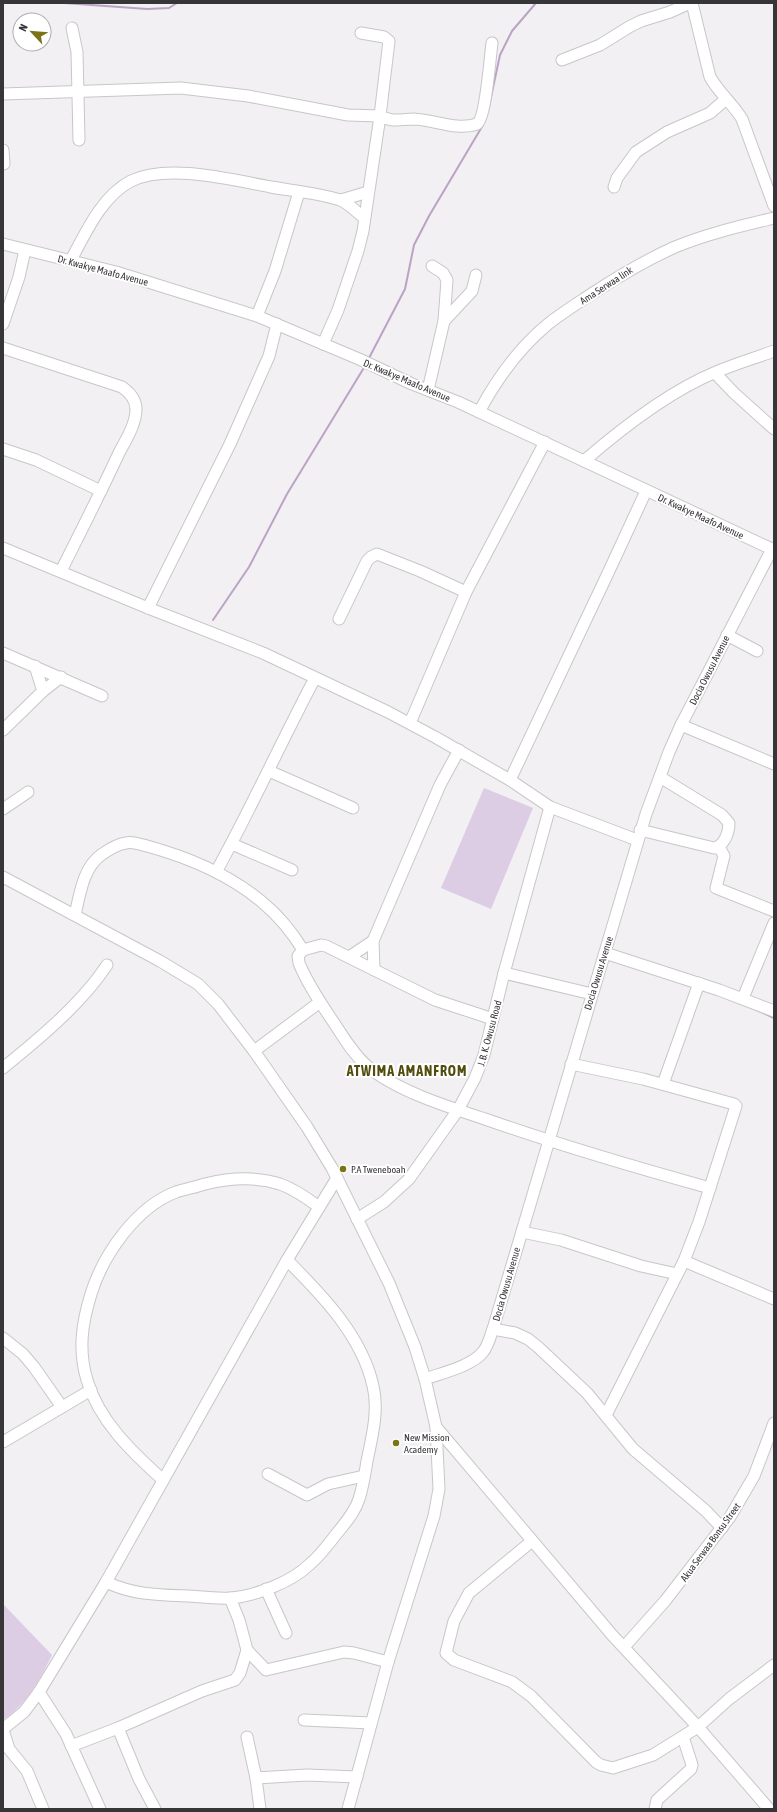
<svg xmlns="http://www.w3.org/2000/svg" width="777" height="1812" font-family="'Asap Condensed',sans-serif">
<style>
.green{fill:#dccce4}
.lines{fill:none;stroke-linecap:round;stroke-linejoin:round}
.stream{stroke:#baa3c5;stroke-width:2}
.minor-casing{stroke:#c8c6c9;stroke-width:13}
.minor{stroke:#fff;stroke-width:11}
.poi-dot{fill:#7b7417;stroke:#fff;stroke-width:1.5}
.labels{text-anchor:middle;stroke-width:4;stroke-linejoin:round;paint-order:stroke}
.street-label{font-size:10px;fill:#363537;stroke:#fff}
.poi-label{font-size:10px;fill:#363537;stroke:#fff;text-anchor:start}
.district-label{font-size:14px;font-weight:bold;letter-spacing:1px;fill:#514d0d;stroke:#fff}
</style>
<rect width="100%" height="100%" fill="#f2f0f3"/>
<!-- green -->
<g class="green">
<path d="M 484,788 L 533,808 L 491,909 L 441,888 Z"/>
<path d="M 3,1604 L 52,1655 C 40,1679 26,1705 3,1720 Z"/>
</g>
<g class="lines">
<!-- stream -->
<g class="stream">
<path d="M 64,3 L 147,9 L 169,8 L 177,3"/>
<path d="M 488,111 L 500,55 L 512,31 L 536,3"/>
<path d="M 368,360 L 405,289 L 414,245 L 429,216 L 483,125"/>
<path d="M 213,620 L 249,567 L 287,494 L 365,366"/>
<path d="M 755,1009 L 774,1018"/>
</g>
<!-- minor casing -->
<g class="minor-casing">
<g id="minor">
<path d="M 692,3 L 710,77 C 719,93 733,104 742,119 L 774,206"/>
<path d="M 72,28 L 77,52 L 79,140"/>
<path d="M 562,60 L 600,45 L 629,27 L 641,21 L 670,12 L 690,3"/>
<path d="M 3,94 L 181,88 L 248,96 L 348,115 L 380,116 L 389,41 L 384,37 L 361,33"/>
<path d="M 3,150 L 4,164"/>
<path d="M 614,187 L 617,178 L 636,152 L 667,132 L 710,113 L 726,99"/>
<path d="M 341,200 L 368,192"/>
<path d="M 3,244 L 116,272 L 257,316 L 359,359 L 412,384 L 458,402 L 774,550"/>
<path d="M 71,260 C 86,232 102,196 131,181 C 168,163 232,180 271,187 C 294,191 318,193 340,200 C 348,203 357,212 364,218"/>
<path d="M 432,266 L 443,273 L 447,280 L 444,321"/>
<path d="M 257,316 L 275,271 L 299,192"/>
<path d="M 3,324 L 19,277 L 25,250"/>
<path d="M 323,344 L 338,310 L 358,251 L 363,231 L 380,116 C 394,123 400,119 414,119 C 435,120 457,131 477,124 C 486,117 490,57 492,43"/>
<path d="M 3,348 L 122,387 C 129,392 136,400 136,409 C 136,425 125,441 118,455 C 100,494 80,533 61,571"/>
<path d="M 715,373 L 734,393 L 774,429"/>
<path d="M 428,390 L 444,321 L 472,291 L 476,275"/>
<path d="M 479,412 C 496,380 519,348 548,324 C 562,313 578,303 593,293 C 619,276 646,260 675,247 C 706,234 741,226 774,218"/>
<path d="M 3,449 L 36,460 L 101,491"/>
<path d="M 584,461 C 622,428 670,391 716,372 C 735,364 755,358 774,351"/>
<path d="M 3,548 L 148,608 L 263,653 L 388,712 L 435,737 L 510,780 L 550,807 L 637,840"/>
<path d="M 148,608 L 230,444 L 269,356 L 277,324"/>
<path d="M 339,619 L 367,561 L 371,557 L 377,554 L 420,571 L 466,592"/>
<path d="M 727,635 L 757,651"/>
<path d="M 3,653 L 102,696"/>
<path d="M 35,666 L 43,691"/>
<path d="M 410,723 L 466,592 L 545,442"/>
<path d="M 681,725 L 774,764"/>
<path d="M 3,730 L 43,691 L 61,677"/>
<path d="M 269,771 L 353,808"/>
<path d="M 510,780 L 609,571 L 646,491"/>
<path d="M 3,809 L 28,792"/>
<path d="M 640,830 L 714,848 C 724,846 729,833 729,823 L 722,815 L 660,777"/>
<path d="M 232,844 L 292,870"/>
<path d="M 719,847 L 724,856 L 716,888 L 774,911"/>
<path d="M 216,872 C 251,809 281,742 315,678"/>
<path d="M 3,877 L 160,961 L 198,984 L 218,1004 L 254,1051 L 307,1127 L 332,1168 L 389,1283 L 415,1347 L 425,1379 L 436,1427 L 439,1489 L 434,1516 L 388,1662 L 348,1809"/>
<path d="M 75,915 C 80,894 83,868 101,855 C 108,850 118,844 126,843 C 133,841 141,845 147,846 C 187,857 230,875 262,902 C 279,916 292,932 303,950 L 298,956 L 299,963 C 307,983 320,1002 332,1020 C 343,1036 352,1053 367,1066 C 397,1091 448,1107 485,1119 C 559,1145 634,1167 710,1188"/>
<path d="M 303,950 L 321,945 L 326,946 L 435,1000 L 493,1019"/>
<path d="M 605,953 L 719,990 L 774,1011"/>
<path d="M 349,957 L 373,941"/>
<path d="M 374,970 L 373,941 L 440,785 L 459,750"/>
<path d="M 504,973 L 592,994"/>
<path d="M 743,998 L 774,923"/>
<path d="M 254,1051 L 320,1002"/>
<path d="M 571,1064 L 643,1079 L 734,1104 L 736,1106 L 699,1222 L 684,1261 L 606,1415"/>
<path d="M 3,1068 C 39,1039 82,1003 107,965"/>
<path d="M 663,1084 L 699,983"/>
<path d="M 357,1219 L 384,1202 L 409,1179 L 458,1110 L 475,1078 L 484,1055 L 504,973 L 550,807"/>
<path d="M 522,1232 L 561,1240 L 641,1266 L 677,1274"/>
<path d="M 684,1261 L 774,1299"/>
<path d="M 493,1329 L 515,1333 L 528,1339 L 538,1347 L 587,1393 L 633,1449 L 706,1511 L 722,1528"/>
<path d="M 3,1338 L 23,1354 L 34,1367 L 62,1407"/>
<path d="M 425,1379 C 442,1373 472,1366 483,1352 C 488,1346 490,1337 493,1329 L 646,814 L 669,752 L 681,725 L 772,549"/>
<path d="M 436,1427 L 613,1636 L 698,1727 L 769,1809"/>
<path d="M 3,1442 L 91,1390"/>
<path d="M 268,1474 L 307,1495 L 328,1484 L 364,1476"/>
<path d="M 163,1480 C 132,1452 99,1421 87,1380 C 78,1350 82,1323 91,1294 C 103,1255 136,1207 176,1192 C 185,1189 196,1187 205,1184 C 230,1178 255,1176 280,1184 C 294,1189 307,1198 319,1207"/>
<path d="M 532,1541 L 469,1593 L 454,1621 L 446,1653 L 454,1660 L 512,1682 L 531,1696 L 596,1762 L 601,1765 L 613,1768 L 653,1755 L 698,1727 L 729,1699 L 774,1665"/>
<path d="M 106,1582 C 134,1595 158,1595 188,1596 C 202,1597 217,1599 231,1598 C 255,1596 292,1582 310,1564 C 321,1555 329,1543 338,1532 C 346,1522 355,1512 359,1499 C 363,1487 365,1473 367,1461 C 372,1437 379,1410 373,1386 C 362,1336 322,1295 287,1260"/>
<path d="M 266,1589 L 286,1633"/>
<path d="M 230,1598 L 239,1620 L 247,1650 L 266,1670 L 344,1652 L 354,1653 L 388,1662"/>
<path d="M 624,1647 L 665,1601 L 730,1517 L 754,1476 L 774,1423"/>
<path d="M 39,1692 L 66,1734 L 100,1809"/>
<path d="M 304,1720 L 371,1723"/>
<path d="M 118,1728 L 139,1779 L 155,1809"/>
<path d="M 3,1729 L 24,1712 L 39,1692 L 106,1582 L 287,1260 L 337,1178"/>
<path d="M 3,1730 L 9,1749 L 27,1771 L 43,1809"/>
<path d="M 247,1737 L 256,1778 L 260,1809"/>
<path d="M 71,1746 L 118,1728 L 202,1691 L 235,1680 L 240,1673 L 247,1650"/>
<path d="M 256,1778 L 307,1775 L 357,1777"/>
<path d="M 655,1809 L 657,1800 L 691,1769 L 692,1765 L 683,1737"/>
</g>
</g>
<!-- minor -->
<use href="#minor" class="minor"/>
</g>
<!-- markers -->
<g class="poi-dot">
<circle cx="343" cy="1169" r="4"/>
<circle cx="396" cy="1443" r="4"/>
</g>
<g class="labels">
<!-- street labels -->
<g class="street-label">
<text transform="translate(103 270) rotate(15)" y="4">Dr. Kwakye Maafo Avenue</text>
<text transform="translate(606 285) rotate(-33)" y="4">Ama Serwaa link</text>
<text transform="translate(407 380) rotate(23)" y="4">Dr. Kwakye Maafo Avenue</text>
<text transform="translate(701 516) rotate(25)" y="4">Dr. Kwakye Maafo Avenue</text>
<text transform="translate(709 670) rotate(-63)" y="4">Docia Owusu Avenue</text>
<text transform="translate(598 973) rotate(-73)" y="4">Docia Owusu Avenue</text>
<text transform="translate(489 1033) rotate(-75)" y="4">J. B. K. Owusu Road</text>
<text transform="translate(506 1284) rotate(-74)" y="4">Docia Owusu Avenue</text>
<text transform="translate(710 1542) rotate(-54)" y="4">Akua Serwaa Bonsu Street</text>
</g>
<!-- poi labels -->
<g class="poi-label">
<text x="351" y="1173">P.A Tweneboah</text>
<text x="404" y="1441">New Mission<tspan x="404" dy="12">Academy</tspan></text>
</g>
<!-- district labels -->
<g class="district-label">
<text x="407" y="1076">ATWIMA AMANFROM</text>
</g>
</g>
<!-- border -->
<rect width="777" height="1812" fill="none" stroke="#363537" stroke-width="8"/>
<!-- north arrow -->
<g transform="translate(32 32) rotate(296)"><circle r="19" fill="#ffffff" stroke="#afaeaf"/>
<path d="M0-3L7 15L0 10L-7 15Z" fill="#7b7417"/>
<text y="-6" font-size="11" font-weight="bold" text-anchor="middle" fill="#363537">N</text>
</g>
</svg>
